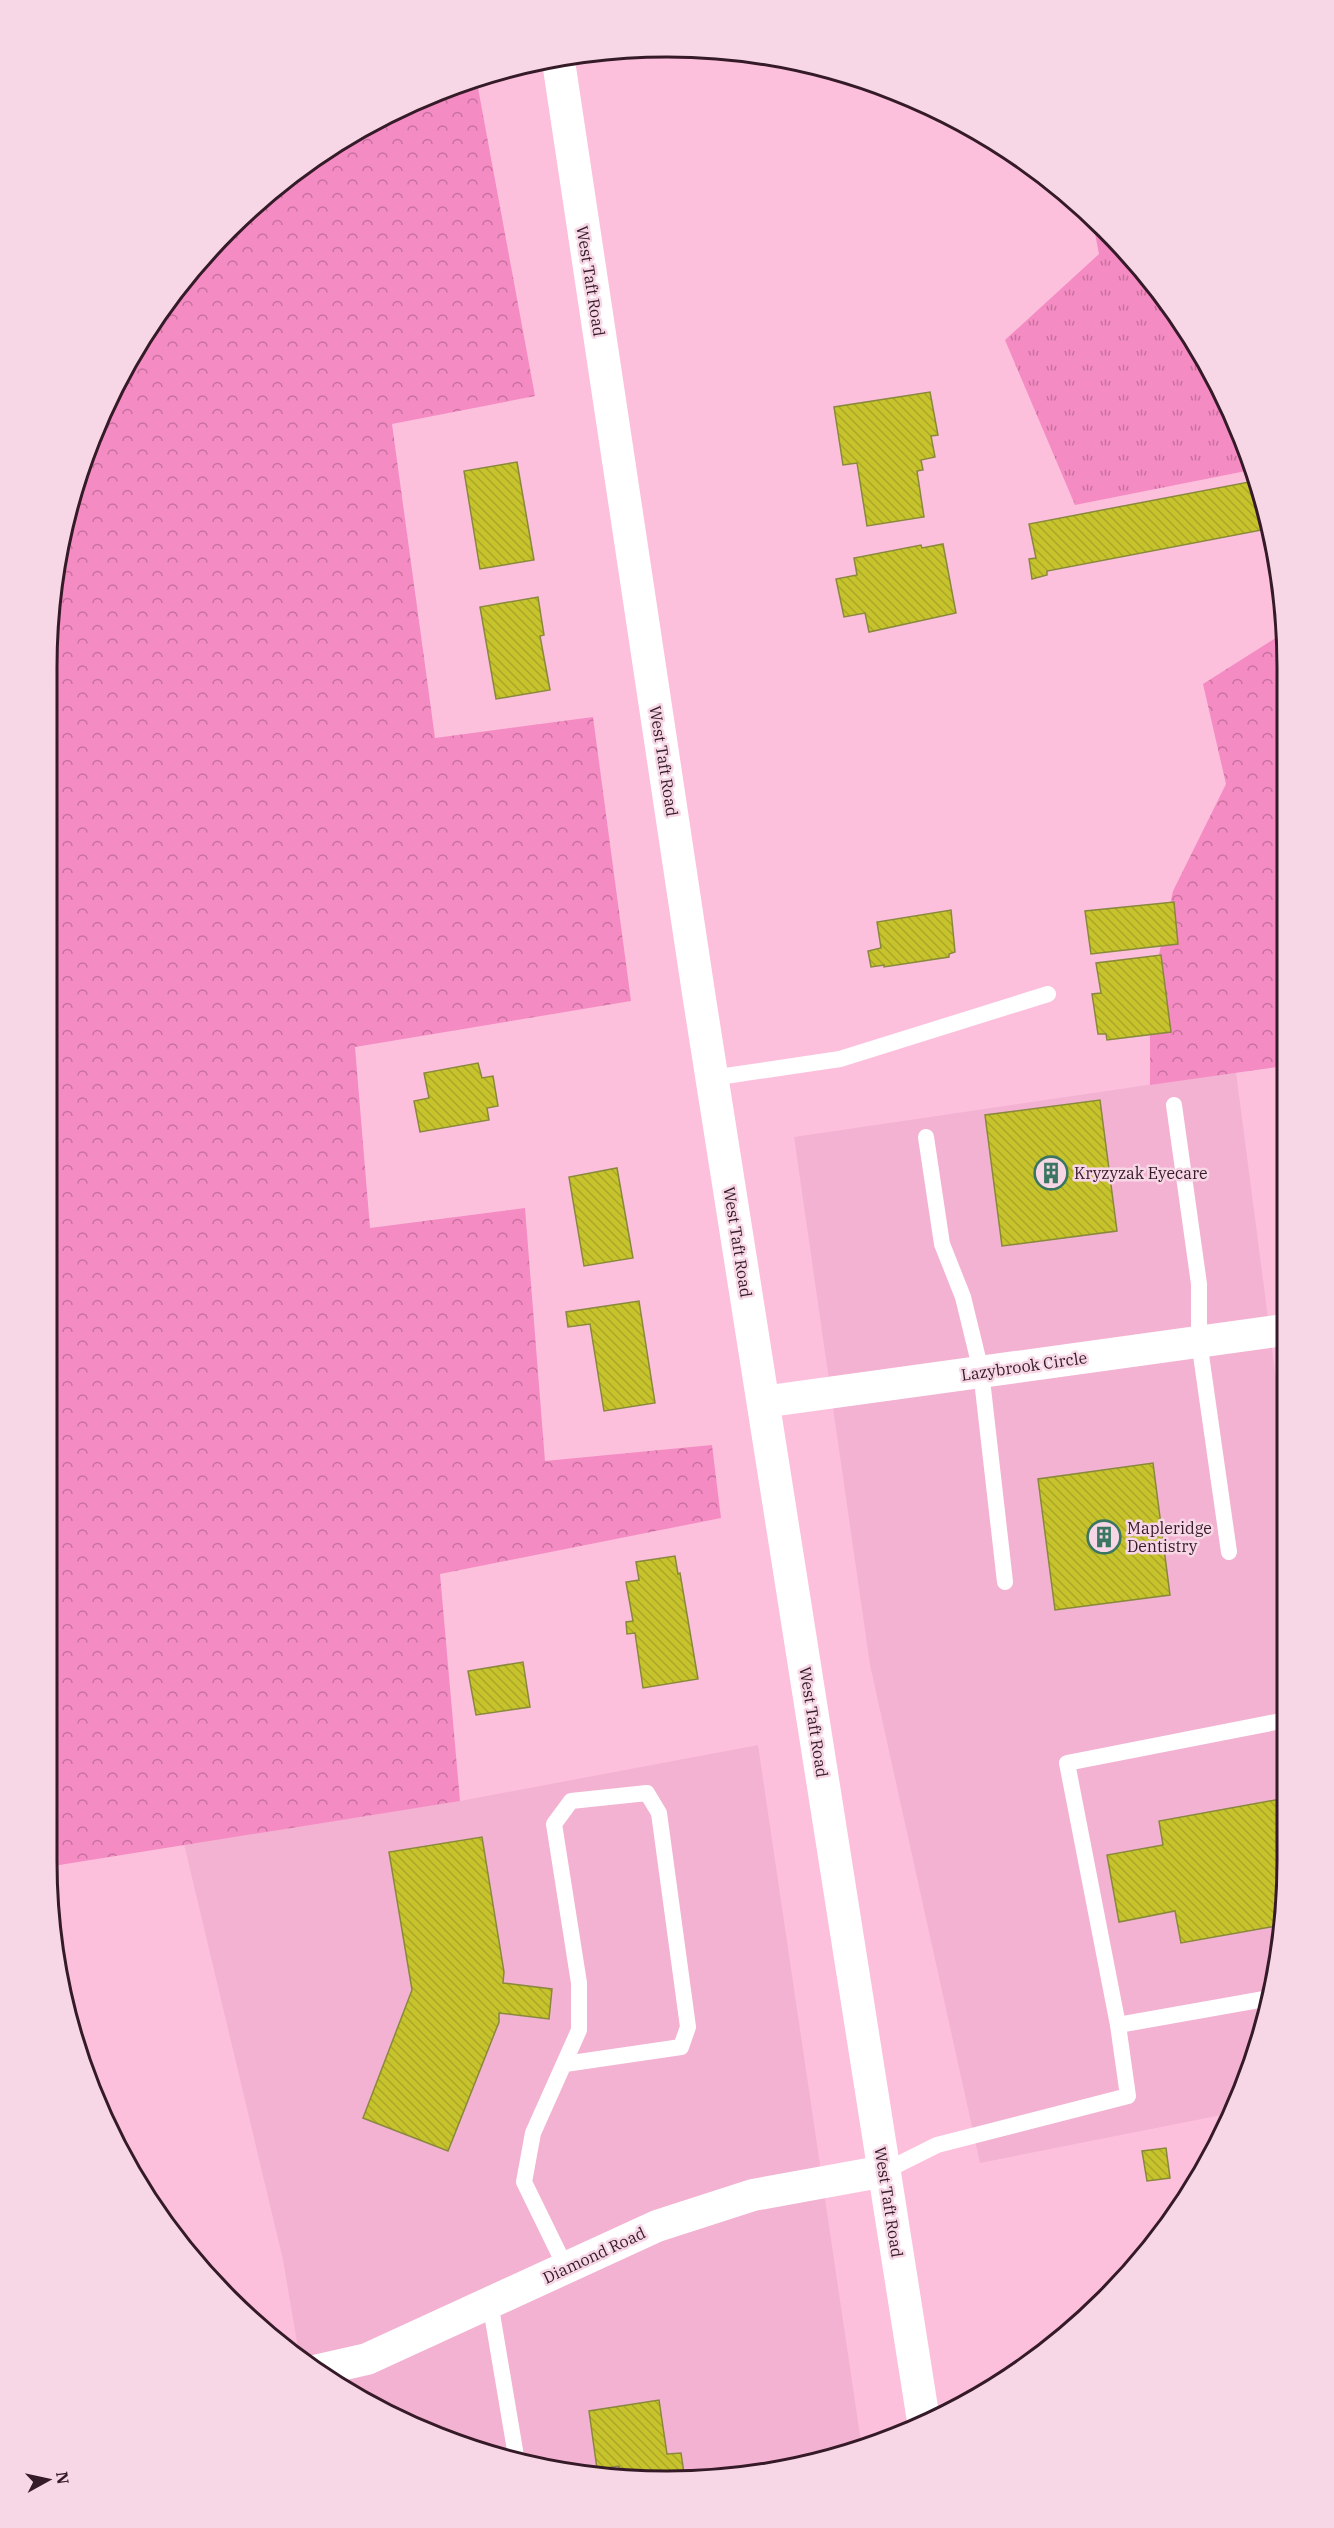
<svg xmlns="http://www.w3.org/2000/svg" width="1334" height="2528" font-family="'IBM Plex Serif',serif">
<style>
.built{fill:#f3b2d2}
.grass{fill:url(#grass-tufts)}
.forest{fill:url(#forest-crowns)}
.building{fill:url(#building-back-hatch);stroke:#89883d;stroke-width:1.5}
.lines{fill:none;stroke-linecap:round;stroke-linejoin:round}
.lane{stroke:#fff;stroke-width:16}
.street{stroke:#fff;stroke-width:32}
.secondary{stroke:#fff;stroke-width:33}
.labels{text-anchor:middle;stroke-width:5;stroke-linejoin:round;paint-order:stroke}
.street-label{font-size:16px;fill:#351a28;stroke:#f7d7e6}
.poi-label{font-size:16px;fill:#351a28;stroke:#f7d7e6;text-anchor:start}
.rim{fill:none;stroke:#351a28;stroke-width:3}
</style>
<defs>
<pattern id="grass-tufts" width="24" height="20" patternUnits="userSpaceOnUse" patternTransform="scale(1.5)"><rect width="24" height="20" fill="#f58bc3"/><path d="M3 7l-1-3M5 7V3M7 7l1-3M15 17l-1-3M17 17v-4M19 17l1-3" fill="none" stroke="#c7719e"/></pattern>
<pattern id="forest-crowns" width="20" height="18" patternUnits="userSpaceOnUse" patternTransform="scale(1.5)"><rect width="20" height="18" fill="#f58bc3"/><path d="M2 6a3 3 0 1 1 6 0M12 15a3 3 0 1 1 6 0" fill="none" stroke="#c7719e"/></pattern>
<pattern id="building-back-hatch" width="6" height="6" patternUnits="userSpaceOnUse" patternTransform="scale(1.5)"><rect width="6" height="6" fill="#c6c32c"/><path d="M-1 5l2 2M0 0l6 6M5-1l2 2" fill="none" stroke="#aba727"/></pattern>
</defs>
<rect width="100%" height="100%" fill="#fcc0dd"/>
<!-- built -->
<g class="built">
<path d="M 1236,1072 L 1285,1448 L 1286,1901 L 1266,2021 L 1232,2113 L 980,2163 L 870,1665 L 794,1137 Z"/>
<path d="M 758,1745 L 862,2449 L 827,2460 L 708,2480 L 626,2480 L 507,2460 L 429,2434 L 323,2377 L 300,2360 L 283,2260 L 184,1844 L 460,1801 Z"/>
</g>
<!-- grass -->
<path class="grass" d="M 1092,218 L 1183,322 L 1240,430 L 1251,470 L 1075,505 L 1005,340 L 1099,254 Z"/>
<!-- forest -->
<g class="forest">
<path d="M 476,77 L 535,396 L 392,424 L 435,738 L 593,717 L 631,1001 L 355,1047 L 370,1228 L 525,1208 L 545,1461 L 712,1445 L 721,1518 L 440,1574 L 460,1801 L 47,1867 L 48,627 L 68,507 L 111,392 L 175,289 L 258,200 L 357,129 Z"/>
<path d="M 1282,634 L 1284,1066 L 1150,1085 L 1150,995 L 1173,891 L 1226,784 L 1203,684 Z"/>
</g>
<!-- building -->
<g class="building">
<path d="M 930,392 L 938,435 L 931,436 L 935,457 L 921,460 L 923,470 L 917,471 L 924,517 L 867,526 L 857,463 L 843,465 L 834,407 Z"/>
<path d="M 517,462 L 534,560 L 480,569 L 464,471 Z"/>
<path d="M 1254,481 L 1267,529 L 1047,571 L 1047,575 L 1032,579 L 1029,559 L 1036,558 L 1029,524 Z"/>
<path d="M 943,544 L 956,613 L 869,632 L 865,613 L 844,617 L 836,579 L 857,575 L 854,558 L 921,545 L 922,548 Z"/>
<path d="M 538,597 L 544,635 L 540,636 L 550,690 L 496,699 L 480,607 Z"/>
<path d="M 1174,902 L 1178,944 L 1091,954 L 1085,911 Z"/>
<path d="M 951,910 L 955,952 L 949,954 L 949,957 L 884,967 L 884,965 L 871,967 L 868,951 L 881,948 L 877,922 Z"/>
<path d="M 1161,955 L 1171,1032 L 1107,1040 L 1106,1034 L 1098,1034 L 1092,994 L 1101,993 L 1096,963 Z"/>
<path d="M 478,1063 L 482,1078 L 493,1076 L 498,1106 L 487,1108 L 489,1120 L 420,1132 L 414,1101 L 429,1098 L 424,1073 Z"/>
<path d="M 1100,1100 L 1117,1231 L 1002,1246 L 985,1115 Z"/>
<path d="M 617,1168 L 633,1258 L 584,1266 L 569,1177 Z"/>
<path d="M 639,1301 L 655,1403 L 604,1411 L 590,1324 L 568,1327 L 566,1312 Z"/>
<path d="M 1153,1463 L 1170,1595 L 1055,1610 L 1038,1479 Z"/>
<path d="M 675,1556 L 678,1574 L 680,1573 L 698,1679 L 643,1688 L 635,1633 L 627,1634 L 626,1622 L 633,1621 L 626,1582 L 639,1580 L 636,1562 Z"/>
<path d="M 523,1662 L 530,1707 L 476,1715 L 468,1671 Z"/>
<path d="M 1286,1798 L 1286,1901 L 1282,1925 L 1181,1943 L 1175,1911 L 1119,1922 L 1107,1855 L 1163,1845 L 1159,1821 Z"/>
<path d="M 482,1837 L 504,1972 L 503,1983 L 552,1989 L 549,2019 L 499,2013 L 499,2022 L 448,2151 L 363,2118 L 412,1990 L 389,1852 Z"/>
<path d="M 1166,2148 L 1170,2178 L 1147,2181 L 1142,2151 Z"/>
<path d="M 659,2400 L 667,2454 L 681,2453 L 685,2480 L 626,2480 L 620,2479 L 619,2466 L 597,2469 L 589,2411 Z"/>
</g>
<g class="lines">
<!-- lane -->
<g class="lane">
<path d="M 712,1078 L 840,1059 L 1048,994"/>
<path d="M 1174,1105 L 1199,1284 L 1199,1341 L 1229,1552"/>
<path d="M 926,1137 L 942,1244 L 963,1297 L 981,1371 L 1005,1582"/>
<path d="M 1118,2025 L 1270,1998"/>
<path d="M 565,2064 L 681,2047 L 688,2027 L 659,1813 L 647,1793 L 571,1801 L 554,1824 L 579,1983 L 579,2030 L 533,2133 L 524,2182 L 566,2268"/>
<path d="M 885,2171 L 937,2145 L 1128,2096 L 1118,2025 L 1067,1763 L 1286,1720"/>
<path d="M 490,2302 L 517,2462"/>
</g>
<!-- street -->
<g class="street">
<path d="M 763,1402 L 1284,1330"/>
<path d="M 314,2371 L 367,2359 L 657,2226 L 753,2195 L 885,2171"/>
</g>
<!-- secondary -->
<path class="secondary" d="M 558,58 L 699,996 L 924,2424"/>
</g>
<!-- icons -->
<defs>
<g id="building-ring" transform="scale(1.725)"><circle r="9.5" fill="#f7d7e6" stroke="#3a7661" stroke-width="1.5"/><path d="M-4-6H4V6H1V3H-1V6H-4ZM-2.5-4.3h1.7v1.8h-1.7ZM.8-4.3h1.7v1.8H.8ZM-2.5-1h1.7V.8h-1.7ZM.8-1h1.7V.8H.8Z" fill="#3a7661"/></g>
</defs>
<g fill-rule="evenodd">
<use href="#building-ring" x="1051" y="1173"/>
<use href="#building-ring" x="1104" y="1537"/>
</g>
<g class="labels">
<!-- street labels -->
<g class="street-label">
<text transform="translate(591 281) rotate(81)" y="6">West Taft Road</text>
<text transform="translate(664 761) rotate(81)" y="6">West Taft Road</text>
<text transform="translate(738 1242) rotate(81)" y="6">West Taft Road</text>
<text transform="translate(1024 1366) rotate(-8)" y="6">Lazybrook Circle</text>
<text transform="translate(814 1722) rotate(81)" y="6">West Taft Road</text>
<text transform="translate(889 2202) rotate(81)" y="6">West Taft Road</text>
<text transform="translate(594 2255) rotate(-25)" y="6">Diamond Road</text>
</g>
<!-- poi labels -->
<g class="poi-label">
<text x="1074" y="1179">Kryzyzak Eyecare</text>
<text x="1127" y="1534">Mapleridge<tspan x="1127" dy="18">Dentistry</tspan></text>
</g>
</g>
<!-- crop -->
<path d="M0 0H1334V2528H0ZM667 57H667A610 610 0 0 1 1277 667V1861A610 610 0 0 1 667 2471H667A610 610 0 0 1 57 1861V667A610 610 0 0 1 667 57Z" fill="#f7d7e6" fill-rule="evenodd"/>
<path class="rim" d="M667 57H667A610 610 0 0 1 1277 667V1861A610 610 0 0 1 667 2471H667A610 610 0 0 1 57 1861V667A610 610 0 0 1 667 57Z"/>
<!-- north arrow -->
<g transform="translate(48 2480) rotate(82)" stroke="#f7d7e6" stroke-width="4.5" paint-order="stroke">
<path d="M0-4.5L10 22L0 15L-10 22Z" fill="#351a28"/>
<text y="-9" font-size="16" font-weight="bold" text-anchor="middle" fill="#351a28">N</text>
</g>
</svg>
